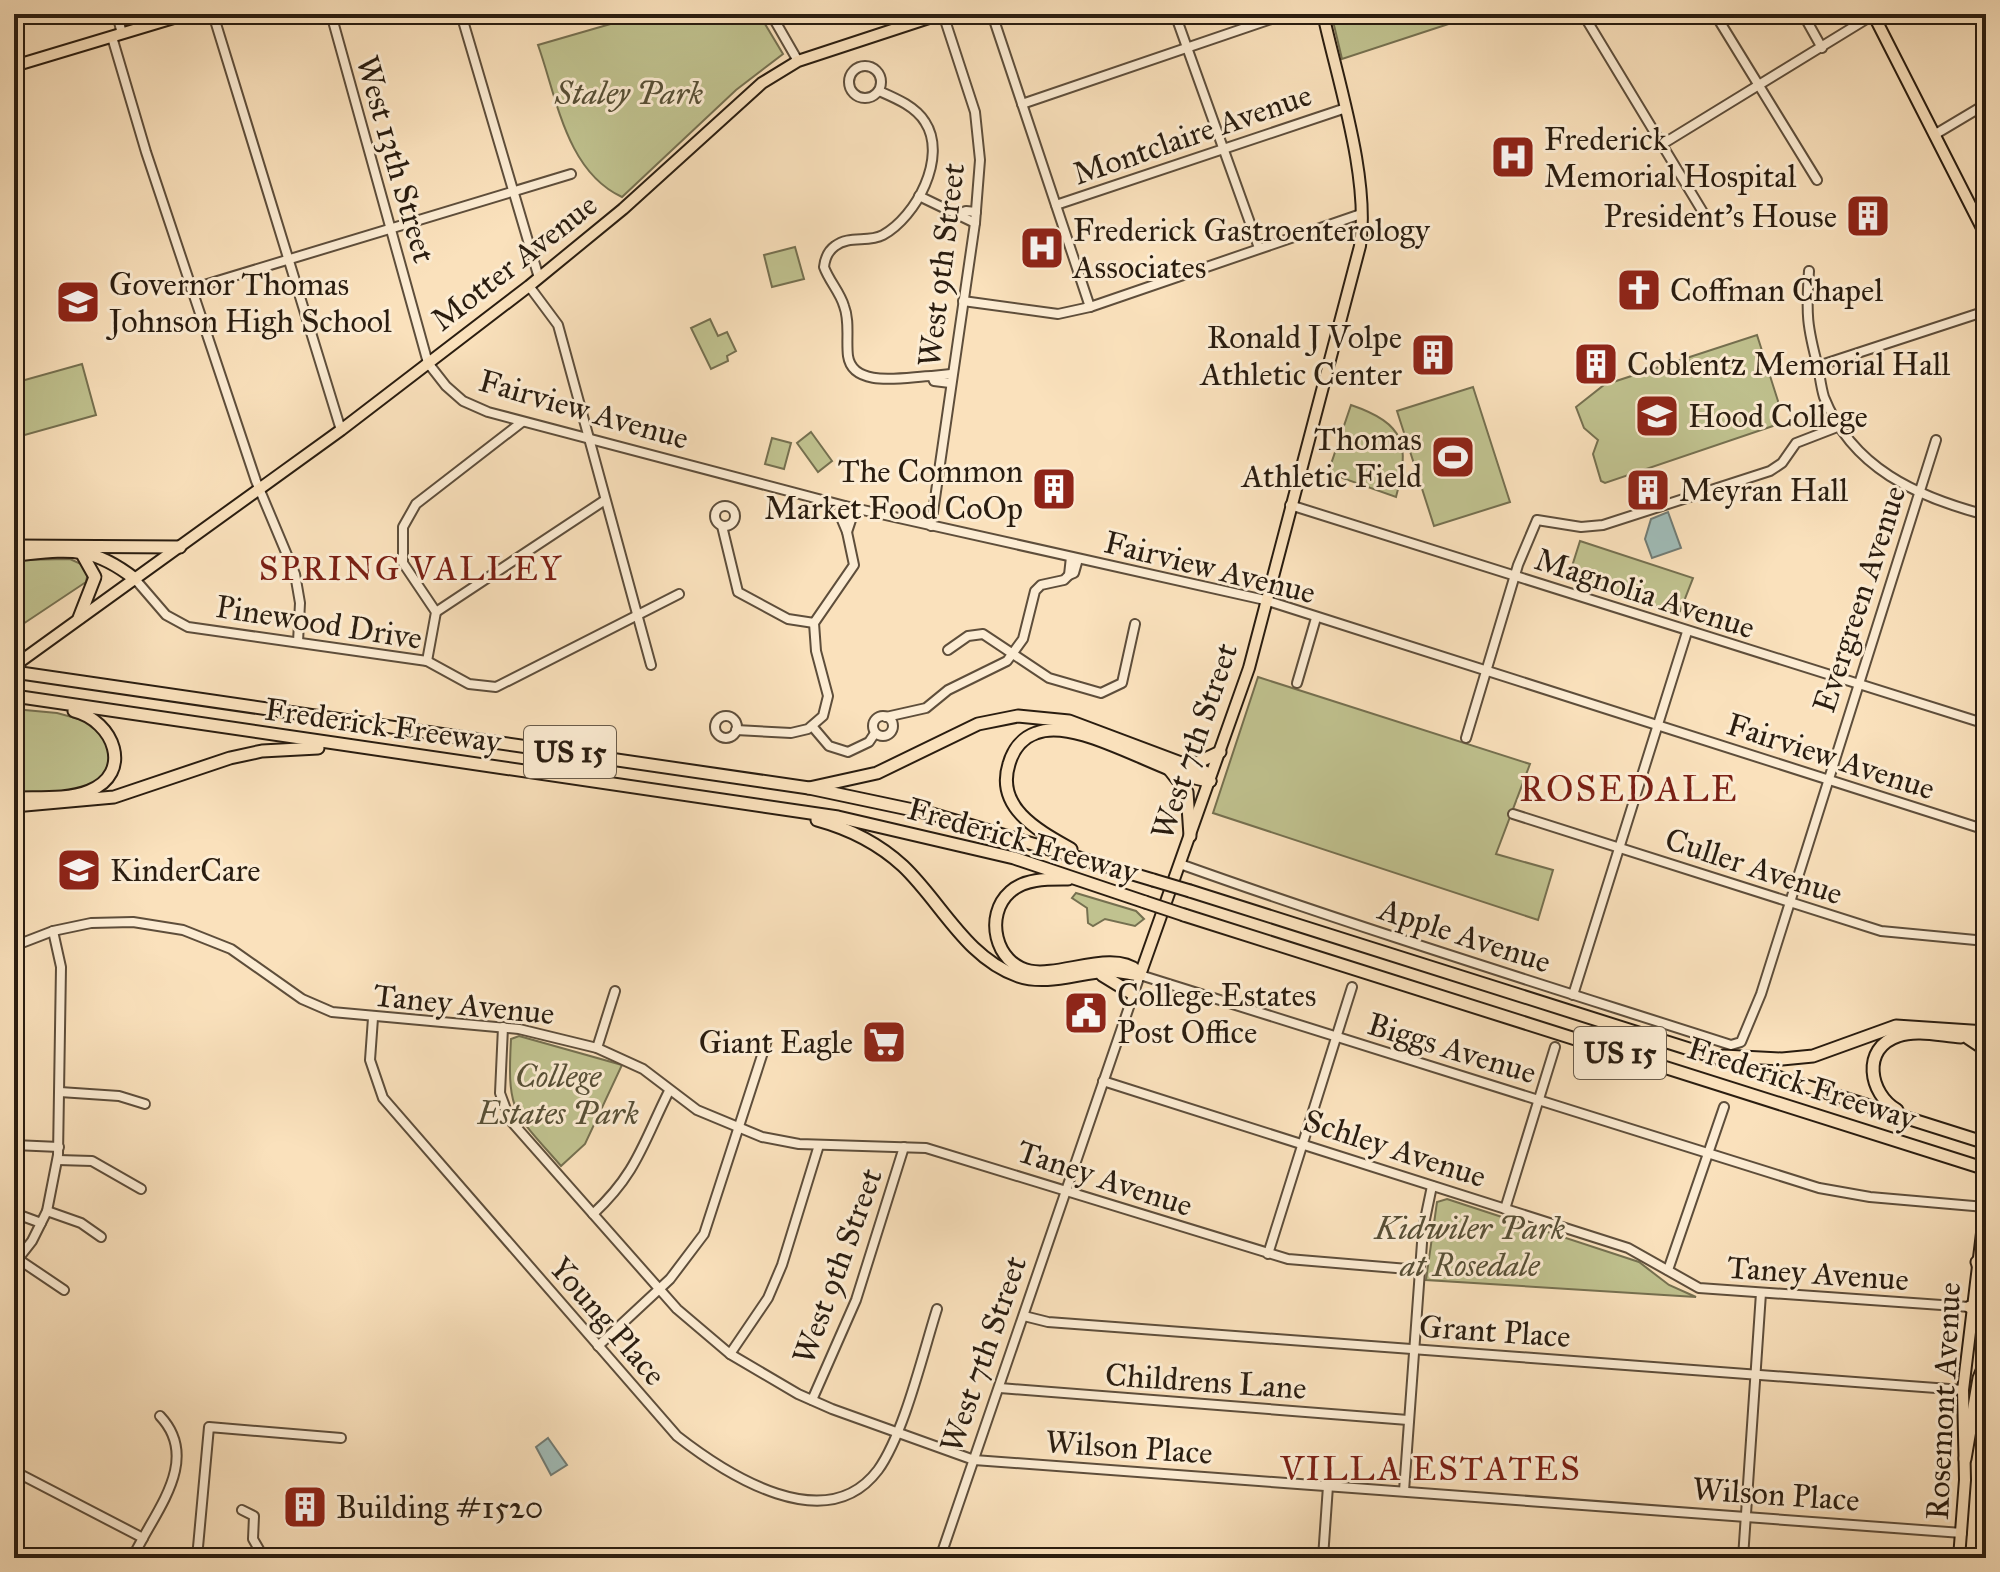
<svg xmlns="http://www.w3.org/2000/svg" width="2000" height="1572" font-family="'IM FELL Great Primer',serif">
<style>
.green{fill:#c0c28f;stroke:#757050;stroke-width:2}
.water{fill:#a0bcb8;stroke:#717c75;stroke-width:2}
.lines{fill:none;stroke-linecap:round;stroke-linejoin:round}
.minor-casing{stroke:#5e4e3b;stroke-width:12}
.major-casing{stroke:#2a1d10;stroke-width:14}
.highway-casing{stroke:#2a1d10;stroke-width:15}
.minor{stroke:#fcecd3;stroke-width:8}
.major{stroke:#fae1bc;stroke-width:10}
.highway{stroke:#fae1bc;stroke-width:11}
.highway-bridge-casing{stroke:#2a1d10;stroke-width:15;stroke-linecap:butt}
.highway-bridge{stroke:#fae1bc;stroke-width:11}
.labels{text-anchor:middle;stroke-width:6;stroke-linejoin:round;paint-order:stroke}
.shield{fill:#fcecd3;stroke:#695b4a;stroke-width:2}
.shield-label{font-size:30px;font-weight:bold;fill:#2a1d10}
.park-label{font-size:32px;font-style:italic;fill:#574f36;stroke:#fcecd3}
.street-label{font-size:32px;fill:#2a1d10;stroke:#fcecd3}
.poi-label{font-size:32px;fill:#2a1d10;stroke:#fcecd3;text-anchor:start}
.neighbourhood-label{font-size:34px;letter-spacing:2px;fill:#7a1f14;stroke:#fcecd3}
.quarter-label{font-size:36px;letter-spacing:2px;fill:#7a1f14;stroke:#fcecd3}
</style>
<rect width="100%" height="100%" fill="#fae1bc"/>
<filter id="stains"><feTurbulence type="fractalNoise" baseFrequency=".0025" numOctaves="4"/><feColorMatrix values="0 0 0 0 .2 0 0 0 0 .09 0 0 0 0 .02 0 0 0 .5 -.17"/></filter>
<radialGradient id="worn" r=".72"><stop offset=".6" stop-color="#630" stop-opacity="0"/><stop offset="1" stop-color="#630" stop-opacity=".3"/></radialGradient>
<!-- green -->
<g class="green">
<path d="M 645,14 L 759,14 L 783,54 L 736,90 L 622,197 C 566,171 557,98 538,45 Z"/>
<path d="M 1354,14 L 1479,14 L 1342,59 L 1333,21 Z"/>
<path d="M 795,247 L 804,279 L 772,287 L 764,255 Z"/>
<path d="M 710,319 L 718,336 L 727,332 L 736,351 L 727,356 L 728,361 L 711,369 L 691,328 Z"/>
<path d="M 1757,335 L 1778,401 L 1776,425 L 1605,483 L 1601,481 L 1593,454 L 1598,440 L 1584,428 L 1576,407 L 1604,385 Z"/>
<path d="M 82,364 L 96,415 L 14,438 L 14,383 Z"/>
<path d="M 1473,387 L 1510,502 L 1434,526 L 1397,411 Z"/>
<path d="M 1351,405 C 1406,424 1410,445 1396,497 L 1328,473 Z"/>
<path d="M 811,432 L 832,461 L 818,472 L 797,443 Z"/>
<path d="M 772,438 L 791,443 L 784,469 L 765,464 Z"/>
<path d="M 1580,541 L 1693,578 L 1679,614 L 1568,579 Z"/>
<path d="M 70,559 L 81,564 L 88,572 L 86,582 L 14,630 L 14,560 Z"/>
<path d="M 1258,677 L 1530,764 L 1496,854 L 1553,870 L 1538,920 L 1213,813 Z"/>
<path d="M 14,709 L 57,713 L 98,724 L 112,755 L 103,778 L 83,790 L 14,795 Z"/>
<path d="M 1076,893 L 1136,911 L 1144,919 L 1135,926 L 1105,919 L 1093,926 L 1088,923 L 1087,908 L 1072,898 Z"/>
<path d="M 519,1036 L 622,1065 L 585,1144 L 561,1166 C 513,1111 507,1113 511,1039 Z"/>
<path d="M 1447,1199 L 1639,1262 L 1669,1285 L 1696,1297 L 1426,1280 L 1437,1202 Z"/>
</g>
<!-- water -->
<g class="water">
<path d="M 1668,512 L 1681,548 L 1652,558 L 1645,539 L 1651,519 Z"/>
<path d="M 548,1438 L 567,1465 L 551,1475 L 536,1447 Z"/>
</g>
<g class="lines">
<!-- minor casing -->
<g class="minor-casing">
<g id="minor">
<path d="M 117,14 L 122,34"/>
<path d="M 213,14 L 341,430"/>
<path d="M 331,14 L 428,363 L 446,386 L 463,401 L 488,412 L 845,506 L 1265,600 L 1986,830"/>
<path d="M 461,14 L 539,278"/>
<path d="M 771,14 L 798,61"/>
<path d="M 992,14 L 1090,307"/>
<path d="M 1175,14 L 1259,248"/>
<path d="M 1583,14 L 1704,214"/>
<path d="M 1715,14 L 1817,180"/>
<path d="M 1803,14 L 1822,48"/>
<path d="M 112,37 L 146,152 L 256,481 L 295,574 L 300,603 L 298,642"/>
<circle cx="865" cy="82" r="16"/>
<path d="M 879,91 C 895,98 915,106 925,122 C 948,157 916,217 883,235 C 868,243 849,235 835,246 C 828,251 825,258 824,267 C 829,281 840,292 844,306 C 850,321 846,340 848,356 C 853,390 909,376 932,376"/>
<path d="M 1022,104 L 1286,14"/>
<path d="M 1934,135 L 1986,104"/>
<path d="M 1661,145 L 1873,15"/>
<path d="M 919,196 L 975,223"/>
<path d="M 1056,205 L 1343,109"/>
<path d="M 955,215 L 966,211 L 976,212"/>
<path d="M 1809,271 C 1806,314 1807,326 1818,367 C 1820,377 1821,387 1824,397 C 1852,468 1917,497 1986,515"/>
<path d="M 529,286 L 558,325 L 651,665"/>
<path d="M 191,289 L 571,174"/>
<path d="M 963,301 L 1058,314 L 1090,307 L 1361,214"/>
<path d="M 1818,366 L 1986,311"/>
<path d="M 950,383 L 934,381 L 932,376 L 951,374"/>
<path d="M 1290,505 L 1986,724"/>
<circle cx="725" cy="516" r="10"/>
<path d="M 845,506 L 842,520 L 847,532 L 855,508"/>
<path d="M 722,526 L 738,592 L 788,619 L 814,623"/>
<path d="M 931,526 L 975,223 L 980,160 L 975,112 L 943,14"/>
<path d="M 1071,557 L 1069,575 L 1074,573 L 1078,559"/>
<path d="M 135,579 L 166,615 L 188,627 L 427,661 L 469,684 L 496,687 L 679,594"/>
<path d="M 436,612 L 605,500"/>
<path d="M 948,650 L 968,636 L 983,634 L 1049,678 L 1101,693 L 1122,683 L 1135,624"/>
<path d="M 427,661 L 436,612 L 403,563 L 403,527 L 416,504 L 522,422"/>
<path d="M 1297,683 L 1316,618"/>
<circle cx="726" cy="727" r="11"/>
<circle cx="883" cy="726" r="10"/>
<path d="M 886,717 L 926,708 L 948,690 L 1007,661 L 1023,639 L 1035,591 L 1041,585 L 1064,580 L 1069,575"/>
<path d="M 812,726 L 829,746 L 848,752 L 869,742 L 875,733"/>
<path d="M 736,730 L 791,733 L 808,729 L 823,716 L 828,696 L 816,651 L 814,623 L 854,565 L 847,532"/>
<path d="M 1466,738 L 1518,565 L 1537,520 L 1581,527 L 1603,525 L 1770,471 L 1782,463 L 1796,443 L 1840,426"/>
<path d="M 1513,814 L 1881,931 L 1986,941"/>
<path d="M 1180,864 C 1362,929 1547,986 1731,1045 L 1741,1042 L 1761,994 L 1936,440"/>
<path d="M 14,946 L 53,931 L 91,923 L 133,922 L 183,930 L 231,949 L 302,999 L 332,1012 L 519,1029 L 597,1048 L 643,1069 L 697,1110 L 762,1137 L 799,1144 L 926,1148 L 1288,1259 L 1420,1270"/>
<path d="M 1573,995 L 1687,632"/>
<path d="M 373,1018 L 370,1060 L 383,1098 L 677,1436 C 727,1475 826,1539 878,1470 C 904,1434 923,1353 937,1309"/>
<path d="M 503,1027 L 500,1093 L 510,1120 L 677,1309 L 730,1354 L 798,1394 L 832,1409 L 974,1460 L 1962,1533"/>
<path d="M 597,1048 L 615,991"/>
<path d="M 1103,1081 L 1628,1248 L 1699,1288 L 1970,1307"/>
<path d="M 60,1092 L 119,1096 L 145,1104"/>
<path d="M 14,1145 L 59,1147"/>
<path d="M 58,1160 L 92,1161 L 141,1189"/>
<path d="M 1505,1209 L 1555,1047"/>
<path d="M 47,1211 L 81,1223 L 101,1237"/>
<path d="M 14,1213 L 41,1223"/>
<path d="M 593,1214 C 637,1173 643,1143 669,1091"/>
<path d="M 1268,1254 L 1352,987"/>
<path d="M 18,1259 L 64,1290"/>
<path d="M 14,1264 L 32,1241 L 47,1211 L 58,1155 L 61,967 L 53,931"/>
<path d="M 1668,1270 L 1724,1107"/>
<path d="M 1024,1316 L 1048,1322 L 1963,1390"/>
<path d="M 598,1346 L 670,1279 L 704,1234 L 767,1040"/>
<path d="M 730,1354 L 768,1298 L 782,1265 L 819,1145"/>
<path d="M 1000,1388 L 1408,1420"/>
<path d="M 812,1400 L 856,1300 L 904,1147"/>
<path d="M 14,1471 L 143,1538 L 132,1558"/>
<path d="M 1404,1491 L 1423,1229 L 1432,1186"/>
<path d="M 242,1510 L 254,1516 L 253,1539 L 264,1558"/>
<path d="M 143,1538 C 164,1500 197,1455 160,1416"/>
<path d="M 197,1558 L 209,1427 L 341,1438"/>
<path d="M 940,1558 L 1140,975 L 1819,1188 L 1870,1197 L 1985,1207"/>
<path d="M 1323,1558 L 1328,1486"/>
<path d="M 1743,1558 L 1761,1293"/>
</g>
</g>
<!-- major casing -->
<g class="major-casing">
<g id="major">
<path d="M 1873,14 L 1986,236"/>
<path d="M 14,66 L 187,14"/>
<path d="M 14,666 L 341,430 L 529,286 L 623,209 L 762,83 L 798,61 L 941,14"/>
<path d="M 1140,975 L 1249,668 L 1360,246 C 1370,178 1338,82 1323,14"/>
<path d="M 1959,1558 L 1965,1480 L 1963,1390 L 1986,1200"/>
</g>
</g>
<!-- highway casing -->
<g class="highway-casing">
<g id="highway">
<path d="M 14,546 L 180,547"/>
<path d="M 14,555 C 68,550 90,544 135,579"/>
<path d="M 79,618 L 95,577 L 81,552"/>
<path d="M 14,672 L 809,788 L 932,814 L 1153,880"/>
<path d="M 14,696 L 838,817 L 1014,858 L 1145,902"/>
<path d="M 1190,766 L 1220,752"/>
<path d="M 1169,769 L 1187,792 L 1190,836"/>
<path d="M 809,788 L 877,773 L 978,724 L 1018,716 L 1069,721 L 1205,772 L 1210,781"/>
<path d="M 14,798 C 37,797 67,800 89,791 C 134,773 114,721 74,711"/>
<path d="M 14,806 L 114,797 L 230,758 L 262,751 L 318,748"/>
<path d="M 817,820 C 850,829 878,843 903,866 C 941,902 966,958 1018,976 C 1048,986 1079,972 1110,971 C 1120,971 1130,974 1140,975"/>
<path d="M 1071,849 C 1039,831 995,808 1009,764 C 1013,750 1022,738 1036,733 C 1079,716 1163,776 1210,781"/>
<path d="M 1068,879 C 1049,879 1025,878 1010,892 C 984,915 995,964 1030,971 C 1059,977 1114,950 1137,971"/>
<path d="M 1190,891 L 1986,1143"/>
<path d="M 1184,915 L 1986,1169"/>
<path d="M 1102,975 L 1133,994"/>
<path d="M 1968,1038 L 1986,1050"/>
<path d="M 1723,1056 L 1782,1059 L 1813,1056 L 1896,1026 L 1986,1032"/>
<path d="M 1897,1110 C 1869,1094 1861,1048 1898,1036 C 1917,1029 1942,1036 1961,1037"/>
<path d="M 1977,1262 L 1986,1289"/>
<path d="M 1970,1307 L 1986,1313"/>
<path d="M 1965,1459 L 1979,1378 L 1986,1361"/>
</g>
</g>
<!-- minor -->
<use href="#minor" class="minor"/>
<!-- major -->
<use href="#major" class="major"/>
<!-- highway -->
<use href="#highway" class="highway"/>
<!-- highway-bridge casing -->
<g class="highway-bridge-casing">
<g id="highway-bridge">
<path d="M 1153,880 L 1190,891"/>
<path d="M 1145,902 L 1184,915"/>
</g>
</g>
<!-- highway-bridge -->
<use href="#highway-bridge" class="highway-bridge"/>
</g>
<!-- icons -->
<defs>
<g id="hospital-square" transform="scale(2.3)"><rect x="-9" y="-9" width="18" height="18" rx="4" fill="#8f2418" stroke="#fcecd3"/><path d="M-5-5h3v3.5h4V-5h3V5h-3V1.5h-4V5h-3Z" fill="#fff"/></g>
<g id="building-square" transform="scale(2.3)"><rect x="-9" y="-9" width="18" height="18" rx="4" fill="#8f2418" stroke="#fcecd3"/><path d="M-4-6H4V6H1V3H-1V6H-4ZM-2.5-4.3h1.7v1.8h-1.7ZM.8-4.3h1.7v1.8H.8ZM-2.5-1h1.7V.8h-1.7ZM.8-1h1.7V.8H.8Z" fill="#fff"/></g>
<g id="church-square" transform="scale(2.3)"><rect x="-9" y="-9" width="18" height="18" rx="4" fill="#8f2418" stroke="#fcecd3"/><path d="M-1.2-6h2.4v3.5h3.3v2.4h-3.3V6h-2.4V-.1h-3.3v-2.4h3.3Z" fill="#fff"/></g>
<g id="school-square" transform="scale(2.3)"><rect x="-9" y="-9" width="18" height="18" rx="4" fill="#8f2418" stroke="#fcecd3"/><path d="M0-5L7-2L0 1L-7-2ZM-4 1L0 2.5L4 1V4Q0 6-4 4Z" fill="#fff"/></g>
<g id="university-square" transform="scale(2.3)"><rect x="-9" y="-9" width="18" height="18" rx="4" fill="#8f2418" stroke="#fcecd3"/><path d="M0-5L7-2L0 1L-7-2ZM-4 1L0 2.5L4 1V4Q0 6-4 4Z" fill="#fff"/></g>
<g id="stadium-square" transform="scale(2.3)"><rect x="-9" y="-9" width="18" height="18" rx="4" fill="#8f2418" stroke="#fcecd3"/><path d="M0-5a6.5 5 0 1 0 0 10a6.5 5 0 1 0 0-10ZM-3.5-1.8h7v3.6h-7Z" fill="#fff"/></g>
<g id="civic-square" transform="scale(2.3)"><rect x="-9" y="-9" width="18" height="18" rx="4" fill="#8f2418" stroke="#fcecd3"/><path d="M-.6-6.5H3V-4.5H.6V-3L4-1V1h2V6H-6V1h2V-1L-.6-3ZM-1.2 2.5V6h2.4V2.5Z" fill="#fff"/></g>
<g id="supermarket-square" transform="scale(2.3)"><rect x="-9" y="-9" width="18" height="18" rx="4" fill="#8f2418" stroke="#fcecd3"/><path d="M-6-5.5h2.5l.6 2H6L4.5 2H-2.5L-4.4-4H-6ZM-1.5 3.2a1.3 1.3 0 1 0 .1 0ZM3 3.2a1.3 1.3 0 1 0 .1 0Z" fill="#fff"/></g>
</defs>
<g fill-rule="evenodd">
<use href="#hospital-square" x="1513" y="157"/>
<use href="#building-square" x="1868" y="216"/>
<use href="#hospital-square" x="1042" y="248"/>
<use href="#church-square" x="1639" y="290"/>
<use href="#school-square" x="78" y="302"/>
<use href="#building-square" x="1433" y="355"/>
<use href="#building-square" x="1596" y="364"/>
<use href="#university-square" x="1657" y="416"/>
<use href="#stadium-square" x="1453" y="457"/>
<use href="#building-square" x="1054" y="489"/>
<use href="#building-square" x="1648" y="490"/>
<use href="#school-square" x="79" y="870"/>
<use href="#civic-square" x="1086" y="1013"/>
<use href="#supermarket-square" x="884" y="1042"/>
<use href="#building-square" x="305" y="1507"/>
</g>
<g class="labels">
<!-- shield labels -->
<g class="shield">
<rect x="524" y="726" width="92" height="52" rx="6"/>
<rect x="1574" y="1027" width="92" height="52" rx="6"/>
</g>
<g class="shield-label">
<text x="570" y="762">US 15</text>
<text x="1620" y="1063">US 15</text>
</g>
<!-- park labels -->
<g class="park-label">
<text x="629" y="104">Staley Park</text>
<text x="558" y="1087">College<tspan x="558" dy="37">Estates Park</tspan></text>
<text x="1470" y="1239">Kidwiler Park<tspan x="1470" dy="37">at Rosedale</tspan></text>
</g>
<!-- street labels -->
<g class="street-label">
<text transform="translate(1192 134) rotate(-19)" y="11">Montclaire Avenue</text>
<text transform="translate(396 159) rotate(74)" y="11">West 13th Street</text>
<text transform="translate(514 262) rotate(-38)" y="11">Motter Avenue</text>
<text transform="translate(941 265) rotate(-83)" y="11">West 9th Street</text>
<text transform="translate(584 409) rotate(16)" y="11">Fairview Avenue</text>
<text transform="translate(1210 567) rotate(14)" y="11">Fairview Avenue</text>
<text transform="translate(1645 593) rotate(18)" y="11">Magnolia Avenue</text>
<text transform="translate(1859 599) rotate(-72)" y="11">Evergreen Avenue</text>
<text transform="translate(319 622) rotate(9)" y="11">Pinewood Drive</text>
<text transform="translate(383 725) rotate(8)" y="11">Frederick Freeway</text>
<text transform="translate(1194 741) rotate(-71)" y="11">West 7th Street</text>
<text transform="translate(1831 756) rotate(18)" y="11">Fairview Avenue</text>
<text transform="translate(1023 840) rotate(16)" y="11">Frederick Freeway</text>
<text transform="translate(1754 866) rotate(18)" y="11">Culler Avenue</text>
<text transform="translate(1465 935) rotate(18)" y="11">Apple Avenue</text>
<text transform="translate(464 1004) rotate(6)" y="11">Taney Avenue</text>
<text transform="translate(1452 1048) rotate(17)" y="11">Biggs Avenue</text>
<text transform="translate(1802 1083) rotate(18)" y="11">Frederick Freeway</text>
<text transform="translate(1395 1148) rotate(18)" y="11">Schley Avenue</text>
<text transform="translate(1105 1178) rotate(18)" y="11">Taney Avenue</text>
<text transform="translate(837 1266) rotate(-70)" y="11">West 9th Street</text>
<text transform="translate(1818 1273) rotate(4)" y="11">Taney Avenue</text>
<text transform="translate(608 1321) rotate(49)" y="11">Young Place</text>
<text transform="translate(1495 1331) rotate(4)" y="11">Grant Place</text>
<text transform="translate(983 1354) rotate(-71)" y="11">West 7th Street</text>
<text transform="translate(1206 1381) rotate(4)" y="11">Childrens Lane</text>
<text transform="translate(1943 1401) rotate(-87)" y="11">Rosemont Avenue</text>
<text transform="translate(1129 1447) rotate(4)" y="11">Wilson Place</text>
<text transform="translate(1776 1494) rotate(4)" y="11">Wilson Place</text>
</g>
<!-- poi labels -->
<g class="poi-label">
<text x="1544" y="150">Frederick<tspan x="1544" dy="37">Memorial Hospital</tspan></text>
<text x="1837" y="227" text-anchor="end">President's House</text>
<text x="1073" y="241">Frederick Gastroenterology<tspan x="1073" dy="37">Associates</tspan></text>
<text x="109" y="295">Governor Thomas<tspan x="109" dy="37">Johnson High School</tspan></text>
<text x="1670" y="301">Coffman Chapel</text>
<text x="1402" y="348" text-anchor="end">Ronald J Volpe<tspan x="1402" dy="37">Athletic Center</tspan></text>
<text x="1627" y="375">Coblentz Memorial Hall</text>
<text x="1688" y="427">Hood College</text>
<text x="1422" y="450" text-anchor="end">Thomas<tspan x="1422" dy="37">Athletic Field</tspan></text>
<text x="1023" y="482" text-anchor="end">The Common<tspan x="1023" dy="37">Market Food CoOp</tspan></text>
<text x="1679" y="501">Meyran Hall</text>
<text x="110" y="881">KinderCare</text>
<text x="1117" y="1006">College Estates<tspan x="1117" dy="37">Post Office</tspan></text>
<text x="853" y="1053" text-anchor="end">Giant Eagle</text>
<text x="336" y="1518">Building #1520</text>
</g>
<!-- neighbourhood labels -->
<g class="neighbourhood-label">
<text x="411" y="580">SPRING VALLEY</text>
<text x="1431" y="1480">VILLA ESTATES</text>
</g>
<!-- quarter labels -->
<g class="quarter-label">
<text x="1629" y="801">ROSEDALE</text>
</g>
</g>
<!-- margin -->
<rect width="2000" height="1572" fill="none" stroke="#fae1bc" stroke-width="48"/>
<rect x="16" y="16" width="1968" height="1540" fill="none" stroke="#2a1d10" stroke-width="4"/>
<rect x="24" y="24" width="1952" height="1524" fill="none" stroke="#2a1d10" stroke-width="2"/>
<rect width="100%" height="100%" filter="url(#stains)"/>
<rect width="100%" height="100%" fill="url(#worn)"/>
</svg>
